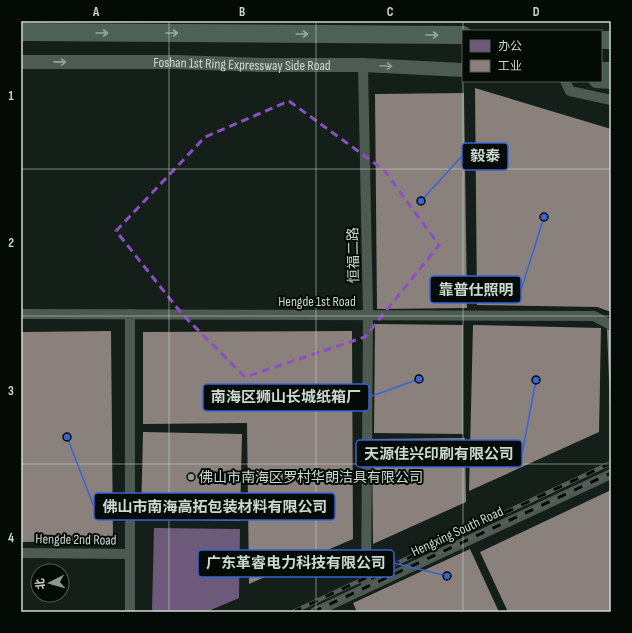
<svg xmlns="http://www.w3.org/2000/svg" width="632" height="633" font-family="'Sofia Sans Condensed','Noto Sans SC',sans-serif">
<style>
.offices{fill:#6d597a}
.industry{fill:#8a817c}
.lines{fill:none;stroke-linecap:round;stroke-linejoin:round}
.minor{stroke:#4c5a51;stroke-width:10}
.secondary{stroke:#4d5b53;stroke-width:14}
.motorway{stroke:#4e6156;stroke-width:18}
.rail-casing{stroke:#545e58;stroke-width:4.5}
.rail{stroke:#040b06;stroke-width:3;stroke-dasharray:9;stroke-linecap:butt}
.oneway{stroke:#9aa99f}
.oneway2{stroke:#93a098}
.marked{fill:none;stroke:#8b4fc2;stroke-width:3;stroke-dasharray:8 5;stroke-linejoin:round}
.grid{fill:none;stroke:#ccd9d0;stroke-width:1;stroke-opacity:0.55}
.poi-dot{fill:#8b9890;stroke:#040b06;stroke-width:1.5}
.labels{text-anchor:middle;stroke-width:4;stroke-linejoin:round;paint-order:stroke}
.street-label{font-size:14px;fill:#ccd9d0;stroke:#040b06}
.poi-label{font-size:14px;fill:#ccd9d0;stroke:#040b06;text-anchor:start}
.leader{fill:none;stroke:#3763d7;stroke-width:1.5}
.callout-dot{fill:#3763d7;stroke:#040b06;stroke-width:1.5}
.callout{fill:#040b06;stroke:#3763d7;stroke-width:1.5}
.callout-label{font-size:15px;text-anchor:middle;font-weight:bold;fill:#ccd9d0}
.neatline{fill:none;stroke:#ccd9d0;stroke-width:1.5}
.grid-label{font-size:13px;text-anchor:middle;font-weight:bold;fill:#ccd9d0}
</style>
<rect width="100%" height="100%" fill="#131f18"/>
<!-- offices -->
<path class="offices" d="M 154,528 L 240,529 L 239,598 L 206,612 L 152,612 Z"/>
<!-- industry -->
<g class="industry">
<path d="M 475,88 L 611,129 L 611,312 L 597,307 L 477,305 Z"/>
<path d="M 464,93 L 467,308 L 377,309 L 375,94 Z"/>
<path d="M 375,324 L 463,325 L 463,434 L 374,433 Z"/>
<path d="M 473,325 L 601,328 L 599,432 L 469,491 Z"/>
<path d="M 607,329 L 611,331 L 611,405 L 610,405 Z"/>
<path d="M 111,331 L 113,541 L 21,542 L 21,332 Z"/>
<path d="M 352,331 L 353,539 L 249,584 L 247,423 L 143,424 L 143,332 Z"/>
<path d="M 143,432 L 242,434 L 240,521 L 141,519 Z"/>
<path d="M 465,438 L 466,502 L 373,544 L 372,439 Z"/>
<path d="M 611,490 L 611,612 L 508,612 L 480,552 Z"/>
<path d="M 470,549 L 499,612 L 357,612 L 353,603 Z"/>
</g>
<g class="lines">
<!-- minor -->
<g class="minor">
<path d="M 363,65 L 368,315 L 366,588"/>
<path d="M 565,81 L 570,91 L 611,100"/>
<path d="M 21,314 L 594,316 L 611,325"/>
<path d="M 21,553 L 130,554"/>
<path d="M 130,612 L 130,314"/>
<path d="M 315,612 L 611,474"/>
</g>
<!-- secondary -->
<g class="secondary">
<path id="s1" d="M 21,62 L 176,62 L 261,65 L 363,65 L 463,70"/>
<path d="M 601,69 L 611,69"/>
<path d="M 596,81 L 611,82"/>
</g>
<!-- motorway -->
<g class="motorway">
<path d="M 21,32 L 463,35"/>
<path d="M 601,40 L 611,40"/>
</g>
<!-- rail casing -->
<g class="rail-casing">
<g id="rail">
<path d="M 293,612 L 611,463"/>
<path d="M 313,612 L 611,473"/>
</g>
</g>
<!-- rail -->
<use href="#rail" class="rail"/>
</g>
<!-- one-way arrows -->
<defs><path id="oneway-shaft" d="M-6 0H5M1.5-3L5.5 0L1.5 3" fill="none" stroke-width="1.6" stroke-linecap="round" stroke-linejoin="round"/></defs>
<g class="oneway">
<use href="#oneway-shaft" transform="translate(102 33)"/>
<use href="#oneway-shaft" transform="translate(172 33)"/>
<use href="#oneway-shaft" transform="translate(302 34)"/>
<use href="#oneway-shaft" transform="translate(432 35)"/>
</g>
<g class="oneway2">
<use href="#oneway-shaft" transform="translate(60 62) rotate(1)"/>
<use href="#oneway-shaft" transform="translate(386 66) rotate(3)"/>
</g>
<!-- marked area -->
<path class="marked" d="M 289,101 L 384,170 L 439,245 L 365,337 L 245,377 L 182,314 L 116,231 L 205,137 Z"/>
<!-- grid -->
<path class="grid" d="M 169,21 L 169,612M 316,21 L 316,612M 463,21 L 463,31M 463,31 L 463,81M 463,81 L 463,612M 21,169 L 611,169M 21,316 L 611,316M 21,464 L 611,464"/>
<!-- markers -->
<circle class="poi-dot" cx="191" cy="477" r="4"/>
<g class="labels">
<!-- street labels -->
<g class="street-label">
<text dy="5" stroke="none"><textPath href="#s1" startOffset="221">Foshan 1st Ring Expressway Side Road</textPath></text>
<text transform="translate(353 255) rotate(-91)" y="5">恒福二路</text>
<text x="317" y="306">Hengde 1st Road</text>
<text transform="translate(457 531) rotate(-25)" y="5">Hengxing South Road</text>
<text transform="translate(76 539) rotate(1)" y="5">Hengde 2nd Road</text>
</g>
<!-- poi labels -->
<g class="poi-label">
<text x="199" y="482">佛山市南海区罗村华朗洁具有限公司</text>
</g>
</g>
<!-- callouts -->
<path class="leader" d="M421 201L462 156M544 217L521 290M419 379L369 397M536 380L522 454M67 437L94 507M447 576L394 563"/>
<g class="callout-dot">
<circle cx="421" cy="201" r="4"/>
<circle cx="544" cy="217" r="4"/>
<circle cx="419" cy="379" r="4"/>
<circle cx="536" cy="380" r="4"/>
<circle cx="67" cy="437" r="4"/>
<circle cx="447" cy="576" r="4"/>
</g>
<g class="callout">
<rect x="462" y="143" width="46" height="27" rx="4"/>
<rect x="430" y="276" width="91" height="27" rx="4"/>
<rect x="203" y="384" width="166" height="27" rx="4"/>
<rect x="356" y="440" width="166" height="27" rx="4"/>
<rect x="94" y="493" width="241" height="27" rx="4"/>
<rect x="198" y="550" width="196" height="27" rx="4"/>
</g>
<g class="callout-label">
<text x="485" y="161">毅泰</text>
<text x="476" y="295">靠普仕照明</text>
<text x="286" y="402">南海区狮山长城纸箱厂</text>
<text x="439" y="459">天源佳兴印刷有限公司</text>
<text x="215" y="512">佛山市南海高拓包装材料有限公司</text>
<text x="296" y="568">广东革睿电力科技有限公司</text>
</g>
<!-- border -->
<rect width="632" height="633" fill="none" stroke="#040b06" stroke-width="44"/>
<!-- legend -->
<rect x="462" y="30" width="140" height="52" fill="#040b06" stroke="#545d57"/>
<rect x="470" y="40" width="20" height="12" fill="#6d597a" stroke="#545d57"/>
<text x="498" y="50" font-size="12" fill="#ccd9d0">办公</text>
<rect x="470" y="60" width="20" height="12" fill="#8a817c" stroke="#545d57"/>
<text x="498" y="70" font-size="12" fill="#ccd9d0">工业</text>
<!-- north arrow -->
<g transform="translate(50 583) rotate(264)"><circle r="19" fill="#040b06" stroke="#545d57"/>
<path d="M0-3L7 15L0 10L-7 15Z" fill="#8b9890"/>
<text y="-6" font-size="11" font-weight="bold" text-anchor="middle" fill="#ccd9d0">北</text>
</g>
<rect x="22" y="22" width="588" height="589" class="neatline"/>
<g class="grid-label">
<text x="96" y="16">A</text>
<text x="242" y="16">B</text>
<text x="390" y="16">C</text>
<text x="536" y="16">D</text>
<text x="11" y="100">1</text>
<text x="11" y="247">2</text>
<text x="11" y="395">3</text>
<text x="11" y="542">4</text>
</g>
</svg>
